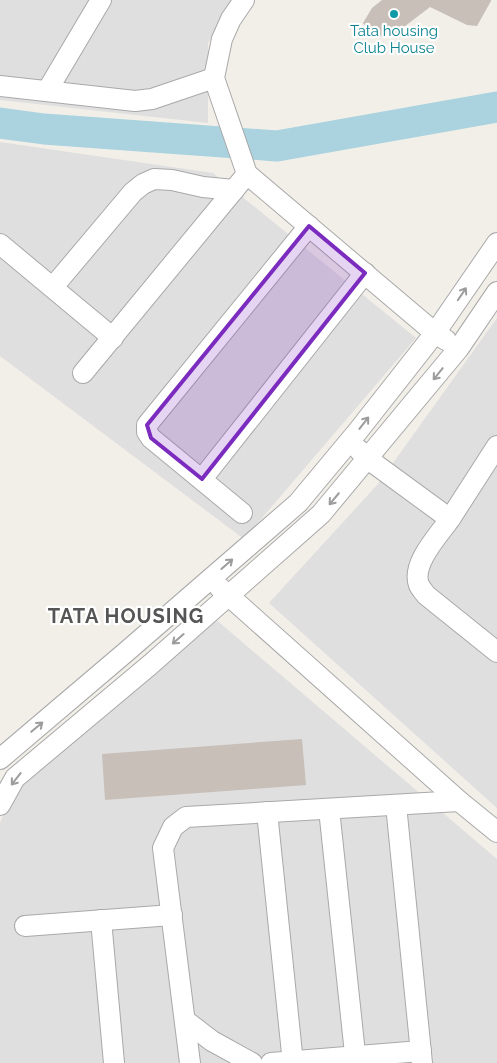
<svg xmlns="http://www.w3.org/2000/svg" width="497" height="1063" font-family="Raleway,sans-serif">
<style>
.residential{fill:#e0dfdf}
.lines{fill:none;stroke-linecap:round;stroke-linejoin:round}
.river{stroke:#aad3df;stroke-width:31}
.building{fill:#c7bfb8}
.street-casing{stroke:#a9a9a9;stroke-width:22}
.street{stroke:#fff;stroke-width:20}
.oneway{stroke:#9c9c9c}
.marked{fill:#7b2cbf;fill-opacity:0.2;stroke:#7b2cbf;stroke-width:4;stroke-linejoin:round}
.culture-dot{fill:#0f9aa8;stroke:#fff;stroke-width:2}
.labels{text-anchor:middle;stroke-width:4.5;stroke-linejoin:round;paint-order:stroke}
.culture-label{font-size:15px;fill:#0d838f;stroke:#fff}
.district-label{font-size:20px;font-weight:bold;letter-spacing:1px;fill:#555;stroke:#fff}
</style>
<rect width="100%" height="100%" fill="#f2efe9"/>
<!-- residential -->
<g class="residential">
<path d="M 0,0 L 235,0 L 208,43 L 208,123 L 0,100 Z"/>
<path d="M 0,142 L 213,173 L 416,338 L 244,539 L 0,356 Z"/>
<path d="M 497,318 L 497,808 L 269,603 L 378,484 Z"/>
<path d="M 214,618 L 497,859 L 497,1063 L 0,1063 L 0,823 L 13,790 Z"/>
</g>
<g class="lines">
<!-- river -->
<path class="river" d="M 0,123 L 44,129 L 277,146 L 497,107"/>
</g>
<!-- building -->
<g class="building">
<path d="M 382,0 L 491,0 L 491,1 L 477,26 L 467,25 L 430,7 L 396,33 L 375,38 L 363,23 L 372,8 Z"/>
<path d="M 302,739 L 306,785 L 105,800 L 102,754 Z"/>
</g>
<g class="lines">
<!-- street casing -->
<g class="street-casing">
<g id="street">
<path d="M 244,0 L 231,19 L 222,39 L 214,78 L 247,174 L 435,333 L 446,340"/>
<path d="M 0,86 L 135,101 L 152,99 L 214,78"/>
<path d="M 47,91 L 101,0"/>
<path d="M 0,244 L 113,338"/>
<path d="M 53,287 L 133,192 L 143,184 L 154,179 L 172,180 L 203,187 L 234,190"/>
<path d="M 83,373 L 247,174"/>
<path d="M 359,450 L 368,459 L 450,519 C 438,536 411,564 419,585 C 421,589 424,592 426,595 L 497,652"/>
<path d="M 202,479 L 365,273"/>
<path d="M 242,513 L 151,438 L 147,432 L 147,425 L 309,226"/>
<path d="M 450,519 L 497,446"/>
<path d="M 219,587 L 459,801 L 497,832"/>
<path d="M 0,759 L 126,652 L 298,503 L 358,431 L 435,333 L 497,243"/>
<path d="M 0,805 L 15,778 L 151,664 L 321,514 L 459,348 L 497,292"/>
<path d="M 396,805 L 422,1063"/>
<path d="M 329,809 L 356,1063"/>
<path d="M 267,812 L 293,1063"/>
<path d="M 101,920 L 114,1063"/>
<path d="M 25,926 L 172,915"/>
<path d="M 186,1021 L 212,1041 L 252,1063"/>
<path d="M 190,1063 L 163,848 L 173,827 L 186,817 L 459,801"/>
<path d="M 271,1063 L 421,1051"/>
</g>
</g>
<!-- street -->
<use href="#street" class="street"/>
</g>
<!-- one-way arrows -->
<defs><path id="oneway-shaft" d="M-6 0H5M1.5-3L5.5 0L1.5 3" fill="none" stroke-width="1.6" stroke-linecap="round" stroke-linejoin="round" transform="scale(1.25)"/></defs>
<g class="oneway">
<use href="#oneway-shaft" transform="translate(462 294) rotate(-56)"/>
<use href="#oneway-shaft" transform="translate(438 374) rotate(129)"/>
<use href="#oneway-shaft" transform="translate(364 423) rotate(-52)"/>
<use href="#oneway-shaft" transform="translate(334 499) rotate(130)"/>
<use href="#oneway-shaft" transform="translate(227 564) rotate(-41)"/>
<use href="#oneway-shaft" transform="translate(178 639) rotate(139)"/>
<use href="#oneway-shaft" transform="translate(37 727) rotate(-40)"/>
<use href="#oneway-shaft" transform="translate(16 779) rotate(128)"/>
</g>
<!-- marked area -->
<path class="marked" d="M 309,226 L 365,273 L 202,479 L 151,438 L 147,425 Z"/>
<!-- markers -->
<circle class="culture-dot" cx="394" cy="14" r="5"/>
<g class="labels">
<!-- culture labels -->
<g class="culture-label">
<text x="394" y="36">Tata housing<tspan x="394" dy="17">Club House</tspan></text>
</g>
<!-- district labels -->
<g class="district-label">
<text x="126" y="623">TATA HOUSING</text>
</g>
</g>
</svg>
